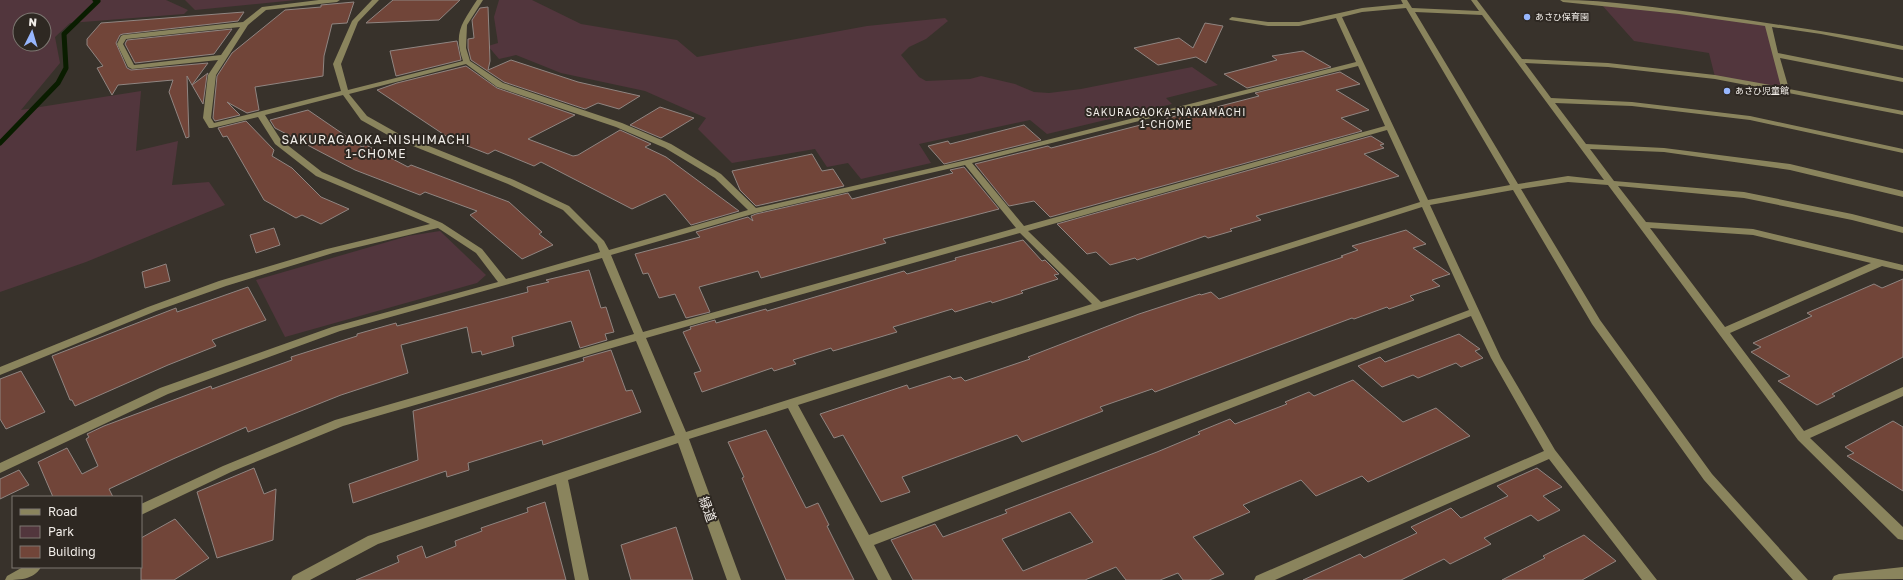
<svg xmlns="http://www.w3.org/2000/svg" width="1903" height="580" font-family="'Golos Text','Noto Sans JP',sans-serif">
<style>
.green{fill:#52363d;fill-rule:evenodd}
.lines{fill:none;stroke-linecap:round;stroke-linejoin:round}
.stream{stroke:#0a1d00;stroke-width:5}
.building{fill:#714539;stroke:#908581;fill-rule:evenodd}
.minor{fill:#8a845d;fill-rule:evenodd}
.poi-dot{fill:#97b6fd;stroke:#2e2822;stroke-width:1.5}
.labels{text-anchor:middle;stroke-width:4;stroke-linejoin:round;paint-order:stroke}
.far-poi-label{font-size:9px;fill:#f1ede8;stroke:#2e2822;text-anchor:start}
.far-neighbourhood-label{font-size:10px;letter-spacing:1px;fill:#f1ede8;stroke:#2e2822}
.neighbourhood-label{font-size:12px;letter-spacing:1px;fill:#f1ede8;stroke:#2e2822}
.near-street-label{font-size:13px;fill:#f1ede8;stroke:#2e2822}
</style>
<rect width="100%" height="100%" fill="#38322b"/>
<!-- green -->
<g class="green">
<path d="M 0,0 L 166,0 L 188,10 L 184,14 L 70,23 L 55,37 L 60,63 L 21,110 L 141,91 L 136,151 L 178,141 L 172,185 L 209,182 L 225,205 L 86,262 L 0,292 ZM 20,20 L 44,20 L 44,44 L 20,44 Z"/>
<path d="M 185,0 L 296,0 L 195,10 Z"/>
<path d="M 499,0 L 532,0 L 581,24 L 677,40 L 697,57 L 867,26 L 945,18 L 948,21 L 926,39 L 909,47 L 901,55 L 919,77 L 926,81 L 970,79 L 981,76 L 1015,84 L 1034,92 L 1049,93 L 1081,89 L 1192,67 L 1218,85 L 1166,98 L 1172,104 L 1047,134 L 1030,120 L 919,144 L 931,163 L 861,179 L 848,163 L 827,167 L 815,149 L 732,163 L 698,129 L 706,118 L 645,91 L 561,73 L 516,55 L 499,59 L 488,46 L 498,43 L 494,17 Z"/>
<path d="M 1601,4 L 1768,25 L 1786,90 L 1715,77 L 1709,53 L 1634,41 Z"/>
<path d="M 440,231 L 486,275 L 477,283 L 285,337 L 256,280 L 408,236 Z"/>
</g>
<g class="lines">
<!-- stream -->
<path class="stream" d="M 0,143 L 58,83 L 66,68 L 64,34 L 98,1 L 95,0"/>
</g>
<!-- building -->
<g class="building">
<path d="M 393,0 L 460,0 L 439,20 L 366,23 Z"/>
<path d="M 354,2 L 347,23 L 332,24 L 324,56 L 323,76 L 255,87 L 259,110 L 247,113 L 227,102 L 240,115 L 215,121 L 213,118 L 217,76 L 232,53 L 285,10 L 321,7 L 321,5 Z"/>
<path d="M 488,7 L 490,61 L 488,70 L 511,60 L 578,82 L 640,96 L 619,109 L 598,103 L 585,109 L 504,82 L 471,60 L 468,48 L 468,39 L 474,38 L 472,20 L 480,8 Z"/>
<path d="M 244,12 L 238,21 L 123,34 L 120,35 L 116,43 L 127,68 L 131,70 L 208,63 L 192,85 L 187,76 L 189,137 L 186,138 L 169,92 L 173,80 L 118,85 L 112,95 L 97,68 L 103,66 L 87,45 L 87,39 L 101,23 Z"/>
<path d="M 1205,23 L 1223,26 L 1206,63 L 1196,57 L 1158,65 L 1134,48 L 1179,38 L 1193,48 Z"/>
<path d="M 232,29 L 214,54 L 135,63 L 125,44 L 127,40 Z"/>
<path d="M 457,41 L 461,60 L 396,76 L 390,51 Z"/>
<path d="M 1303,51 L 1331,67 L 1247,88 L 1224,74 L 1277,60 L 1272,56 Z"/>
<path d="M 466,66 L 497,88 L 575,115 L 528,139 L 573,156 L 578,155 L 620,130 L 651,144 L 645,147 L 666,157 L 739,211 L 691,225 L 665,194 L 632,209 L 541,162 L 534,166 L 495,150 L 488,154 L 452,140 L 377,90 L 397,83 Z"/>
<path d="M 1340,72 L 1360,84 L 1336,90 L 1369,110 L 1341,118 L 1362,131 L 1050,217 L 1034,201 L 1009,206 L 975,164 L 1048,146 L 1051,148 L 1199,110 L 1201,111 L 1259,96 L 1255,93 Z"/>
<path d="M 208,73 L 207,75 L 203,104 L 192,85 Z"/>
<path d="M 660,107 L 694,118 L 661,138 L 630,125 Z"/>
<path d="M 308,110 L 362,147 L 366,145 L 408,167 L 411,165 L 509,202 L 542,232 L 539,234 L 553,245 L 522,259 L 470,215 L 477,211 L 425,192 L 420,195 L 355,170 L 275,128 L 270,120 Z"/>
<path d="M 246,121 L 274,150 L 272,156 L 292,168 L 321,197 L 349,209 L 321,224 L 302,215 L 296,218 L 264,200 L 227,136 L 223,137 L 218,128 Z"/>
<path d="M 1024,125 L 1041,140 L 944,164 L 928,146 L 948,141 L 950,144 Z"/>
<path d="M 1371,136 L 1384,144 L 1380,145 L 1384,148 L 1364,154 L 1399,176 L 1256,216 L 1261,220 L 1230,229 L 1232,231 L 1208,238 L 1205,236 L 1137,260 L 1135,258 L 1110,265 L 1096,252 L 1087,254 L 1057,224 Z"/>
<path d="M 812,154 L 822,171 L 833,169 L 844,186 L 756,206 L 740,190 L 732,171 Z"/>
<path d="M 964,167 L 999,209 L 883,239 L 886,243 L 761,278 L 758,271 L 699,287 L 710,312 L 686,318 L 675,294 L 659,298 L 648,273 L 643,274 L 635,254 L 700,237 L 696,232 L 748,217 L 753,221 L 751,216 L 756,214 L 848,193 L 852,199 L 953,173 L 950,170 Z"/>
<path d="M 274,228 L 280,245 L 256,253 L 250,235 Z"/>
<path d="M 1406,230 L 1426,244 L 1413,248 L 1450,274 L 1432,280 L 1440,286 L 1410,296 L 1414,300 L 1389,309 L 1387,307 L 1354,319 L 1352,318 L 1155,392 L 1152,389 L 1100,407 L 1103,411 L 1022,442 L 1017,435 L 902,477 L 910,492 L 881,502 L 843,435 L 834,438 L 820,414 L 907,385 L 909,389 L 950,376 L 953,379 L 961,377 L 965,381 L 1030,359 L 1028,357 L 1139,314 L 1200,294 L 1201,295 L 1211,292 L 1219,299 L 1343,257 L 1341,256 L 1358,250 L 1352,246 Z"/>
<path d="M 1023,240 L 1042,261 L 1045,260 L 1059,274 L 1054,275 L 1058,279 L 1021,291 L 1023,293 L 992,303 L 991,301 L 955,312 L 952,309 L 893,327 L 897,332 L 833,351 L 831,348 L 793,360 L 796,364 L 774,371 L 772,368 L 702,392 L 694,373 L 701,371 L 683,332 L 691,329 L 690,327 L 715,320 L 716,323 L 766,309 L 767,311 L 904,271 L 907,274 L 956,260 L 955,258 Z"/>
<path d="M 166,264 L 170,281 L 145,288 L 142,272 Z"/>
<path d="M 589,270 L 601,308 L 606,307 L 614,332 L 605,334 L 607,340 L 580,348 L 571,321 L 512,337 L 514,346 L 482,355 L 481,351 L 472,353 L 467,327 L 401,345 L 408,373 L 341,395 L 248,432 L 246,427 L 173,459 L 109,489 L 113,497 L 53,497 L 38,462 L 67,448 L 82,474 L 98,466 L 86,439 L 89,437 L 87,434 L 104,426 L 211,386 L 212,389 L 292,360 L 291,357 L 357,336 L 357,334 L 396,323 L 397,326 L 528,292 L 527,287 L 549,282 L 546,280 Z"/>
<path d="M 1903,279 L 1903,357 L 1832,394 L 1835,396 L 1817,405 L 1778,381 L 1790,376 L 1751,352 L 1761,347 L 1753,343 L 1812,316 L 1807,313 L 1874,284 L 1882,288 Z"/>
<path d="M 248,287 L 266,320 L 212,340 L 216,346 L 168,365 L 75,406 L 72,400 L 70,400 L 52,356 L 176,308 L 177,312 Z"/>
<path d="M 1459,334 L 1480,349 L 1475,351 L 1483,358 L 1461,367 L 1456,363 L 1418,378 L 1413,375 L 1382,387 L 1358,366 L 1380,357 L 1385,362 Z"/>
<path d="M 611,350 L 626,391 L 632,390 L 641,412 L 543,445 L 542,440 L 468,463 L 469,470 L 447,477 L 446,471 L 353,503 L 349,484 L 418,460 L 413,411 L 584,361 L 583,358 Z"/>
<path d="M 21,371 L 45,412 L 6,429 L 0,419 L 0,379 Z"/>
<path d="M 1353,380 L 1403,422 L 1436,408 L 1470,436 L 1368,482 L 1362,476 L 1316,496 L 1301,480 L 1243,505 L 1250,512 L 1193,537 L 1224,574 L 1209,580 L 1183,580 L 1178,573 L 1160,580 L 1126,580 L 1116,567 L 1085,580 L 913,580 L 891,540 L 935,524 L 943,537 L 1007,513 L 1005,510 L 1157,452 L 1200,434 L 1198,432 L 1230,419 L 1235,424 L 1287,404 L 1285,402 L 1309,392 L 1314,396 ZM 1070,512 L 1093,542 L 1023,571 L 1002,539 Z"/>
<path d="M 1893,421 L 1903,427 L 1903,491 L 1847,456 L 1854,453 L 1845,447 Z"/>
<path d="M 766,430 L 806,508 L 818,503 L 829,525 L 827,526 L 854,580 L 786,580 L 742,478 L 744,477 L 728,442 Z"/>
<path d="M 254,468 L 264,494 L 276,489 L 273,540 L 217,558 L 197,492 Z"/>
<path d="M 1537,468 L 1562,487 L 1543,496 L 1560,510 L 1538,521 L 1531,515 L 1484,538 L 1491,544 L 1450,564 L 1444,559 L 1401,580 L 1303,580 L 1360,554 L 1364,558 L 1417,533 L 1411,527 L 1451,508 L 1461,518 L 1508,496 L 1497,486 Z"/>
<path d="M 19,470 L 29,485 L 0,499 L 0,479 Z"/>
<path d="M 545,502 L 566,580 L 356,580 L 399,562 L 397,556 L 422,546 L 426,558 L 456,546 L 455,541 L 482,531 L 481,528 L 528,512 L 527,508 Z"/>
<path d="M 175,519 L 209,558 L 174,580 L 141,580 L 141,538 Z"/>
<path d="M 676,527 L 693,580 L 631,580 L 621,545 Z"/>
<path d="M 1584,535 L 1616,561 L 1582,580 L 1502,580 L 1545,558 L 1543,556 Z"/>
</g>
<g class="lines">
<!-- minor -->
<g class="minor">
<path d="M 319,0 L 340,0 L 337,2 L 266,10 L 248,25 L 216,75 L 211,118 L 214,123 L 341,91 L 333,64 L 352,21 L 372,0 L 379,0 L 358,22 L 341,64 L 348,90 L 463,61 C 453,33 462,23 477,0 L 483,0 L 467,25 L 466,48 L 470,61 L 503,83 L 622,123 L 671,144 L 721,174 L 756,208 L 967,160 L 1356,62 L 1336,18 L 1299,26 L 1268,26 L 1230,20 L 1229,19 L 1232,17 L 1268,22 L 1299,22 L 1362,8 L 1403,4 L 1401,0 L 1407,0 L 1412,8 L 1479,11 L 1471,0 L 1477,0 L 1522,59 L 1608,63 L 1715,75 L 1781,87 L 1765,26 L 1679,14 L 1563,2 L 1560,0 C 1610,0 1661,8 1711,15 C 1775,24 1839,33 1903,46 L 1903,50 L 1821,34 L 1772,27 L 1778,53 L 1903,78 L 1903,82 L 1780,58 L 1789,89 L 1903,111 L 1903,115 L 1715,79 L 1608,67 L 1525,63 L 1551,98 L 1632,102 L 1750,116 L 1903,149 L 1903,153 L 1750,120 L 1632,106 L 1555,103 L 1586,144 L 1664,148 L 1790,164 L 1903,191 L 1903,197 L 1790,170 L 1664,152 L 1590,149 L 1614,181 L 1744,192 L 1852,214 L 1903,227 L 1903,233 L 1852,220 L 1744,198 L 1618,186 L 1646,222 L 1753,229 L 1903,265 L 1903,271 L 1882,266 L 1730,333 L 1804,431 L 1903,387 L 1903,396 L 1810,438 L 1903,527 L 1903,540 L 1898,539 L 1798,440 L 1608,185 L 1568,182 L 1521,189 L 1600,320 L 1712,474 L 1808,580 L 1793,580 L 1704,480 L 1592,324 L 1513,190 L 1430,205 L 1501,358 L 1555,450 L 1657,580 L 1642,580 L 1549,459 L 1275,580 L 1254,580 L 1256,576 L 1544,451 L 1491,358 L 1471,316 L 874,545 L 892,580 L 878,580 L 788,408 L 689,439 L 741,580 L 727,580 L 678,443 L 568,480 L 589,580 L 575,580 L 556,484 L 378,544 L 310,580 L 291,580 L 293,576 L 368,536 L 675,435 L 636,341 L 343,426 L 231,472 L 141,515 L 141,504 L 223,466 L 335,420 L 634,334 L 602,258 L 340,331 L 168,394 L 0,473 L 0,463 L 160,388 L 332,327 L 498,282 L 476,253 L 438,228 L 333,253 L 226,286 L 156,311 L 0,375 L 0,367 L 148,307 L 219,281 L 327,249 L 430,224 L 316,176 L 275,144 L 258,117 L 212,128 L 209,128 L 203,118 L 208,75 L 218,60 L 132,69 L 128,67 L 117,44 L 121,36 L 123,35 L 243,22 L 262,7 ZM 1406,8 L 1510,185 L 1428,200 L 1342,17 L 1362,12 ZM 1415,12 L 1482,15 L 1604,180 L 1568,176 L 1518,184 ZM 240,27 L 221,55 L 134,65 L 123,44 L 126,39 ZM 466,64 L 497,87 L 616,127 L 665,148 L 715,178 L 748,210 L 609,250 L 604,241 L 569,206 L 514,180 L 399,134 L 367,116 L 349,94 ZM 1358,66 L 1385,126 L 1024,226 L 972,163 ZM 343,95 L 361,120 L 393,138 L 508,184 L 563,210 L 597,244 L 600,252 L 506,279 L 482,249 L 442,223 L 322,172 L 281,140 L 265,115 ZM 1387,130 L 1420,202 L 1101,302 L 1028,231 ZM 965,165 L 1016,228 L 643,332 L 611,255 L 756,213 ZM 1422,207 L 1469,310 L 869,535 L 798,405 ZM 1650,228 L 1753,235 L 1871,263 L 1725,327 ZM 1020,233 L 1092,304 L 686,432 L 646,338 Z"/>
<path d="M 23,567 L 41,567 C 34,580 18,580 5,580 L 7,576 Z"/>
<path d="M 1903,567 L 1903,579 L 1832,580 L 1834,576 L 1839,574 Z"/>
</g>
</g>
<!-- markers -->
<g class="poi-dot">
<circle cx="1527" cy="17" r="4"/>
<circle cx="1727" cy="91" r="4"/>
</g>
<g class="labels">
<!-- far-poi labels -->
<g class="far-poi-label">
<text x="1535" y="20">あさひ保育園</text>
<text x="1735" y="94">あさひ児童館</text>
</g>
<!-- far-neighbourhood labels -->
<g class="far-neighbourhood-label">
<text x="1166" y="116">SAKURAGAOKA-NAKAMACHI<tspan x="1166" dy="12">1-CHOME</tspan></text>
</g>
<!-- neighbourhood labels -->
<g class="neighbourhood-label">
<text x="376" y="144">SAKURAGAOKA-NISHIMACHI<tspan x="376" dy="14">1-CHOME</tspan></text>
</g>
<!-- near-street labels -->
<g class="near-street-label">
<text transform="translate(708 509) rotate(70)" y="5">緑道</text>
</g>
</g>
<!-- legend -->
<rect x="12" y="496" width="130" height="72" fill="#2e2822" stroke="#7c7771"/>
<rect x="20" y="509" width="20" height="6" fill="#8a845d" stroke="#7c7771"/>
<text x="48" y="516" font-size="12" fill="#f1ede8">Road</text>
<rect x="20" y="526" width="20" height="12" fill="#52363d" stroke="#7c7771"/>
<text x="48" y="536" font-size="12" fill="#f1ede8">Park</text>
<rect x="20" y="546" width="20" height="12" fill="#714539" stroke="#7c7771"/>
<text x="48" y="556" font-size="12" fill="#f1ede8">Building</text>
<!-- north arrow -->
<g transform="translate(32 32) rotate(5)"><circle r="19" fill="#2e2822" stroke="#7c7771"/>
<path d="M0-3L7 15L0 10L-7 15Z" fill="#97b6fd"/>
<text y="-6" font-size="11" font-weight="bold" text-anchor="middle" fill="#f1ede8">N</text>
</g>
</svg>
